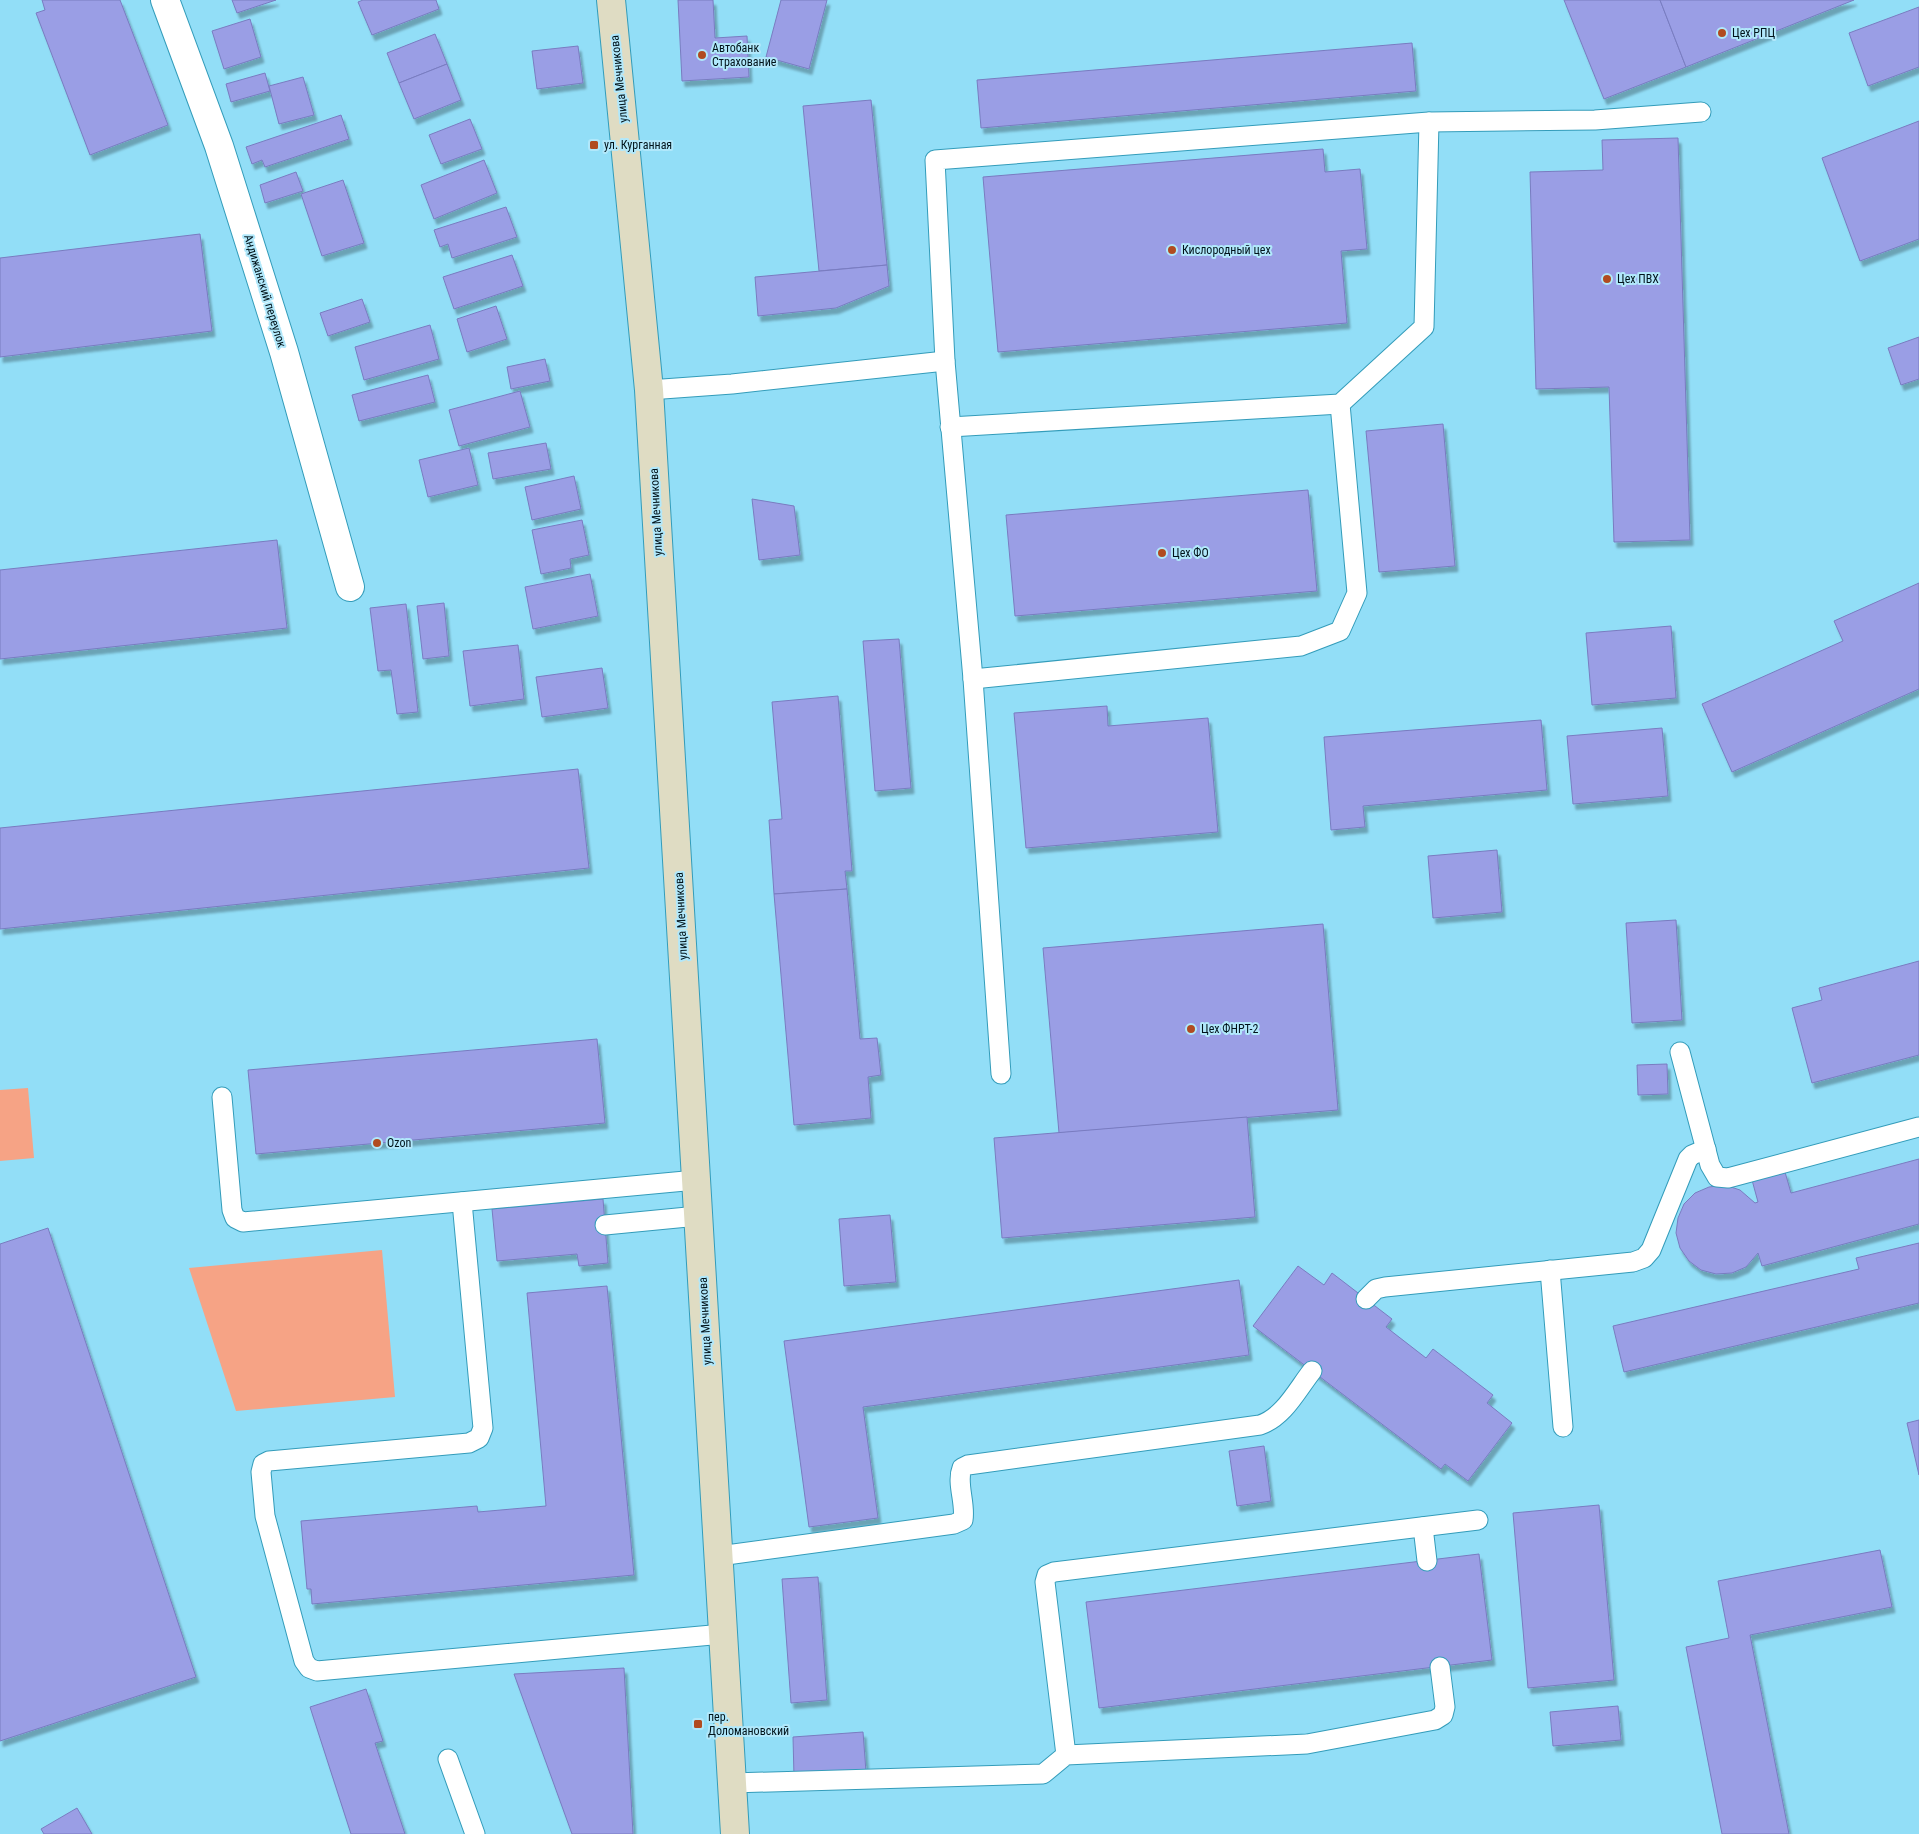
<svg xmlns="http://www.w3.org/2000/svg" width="1919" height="1834" font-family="'Roboto Condensed',sans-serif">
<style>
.green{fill:#f6a385}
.building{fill:#9a9ee5;stroke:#797cc0;filter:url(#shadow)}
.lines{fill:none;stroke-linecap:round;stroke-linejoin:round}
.service-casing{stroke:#339cba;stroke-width:21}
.minor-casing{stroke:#339cba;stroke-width:30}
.secondary-casing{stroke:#339cba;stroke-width:30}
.service{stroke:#fff;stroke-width:19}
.minor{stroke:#fff;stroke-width:28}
.secondary{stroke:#dfdcc3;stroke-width:28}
.poi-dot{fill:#b14b20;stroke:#b1e8fb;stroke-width:2}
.labels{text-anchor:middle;stroke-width:4;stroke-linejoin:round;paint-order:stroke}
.poi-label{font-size:12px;fill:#01131a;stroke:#b1e8fb;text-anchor:start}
.street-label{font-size:12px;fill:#01131a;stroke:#b1e8fb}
</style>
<defs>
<filter id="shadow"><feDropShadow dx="3" dy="5.5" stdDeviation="1" flood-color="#0004"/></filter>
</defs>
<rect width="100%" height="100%" fill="#92def7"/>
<!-- green -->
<g class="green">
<path d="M 28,1088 L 34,1158 L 0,1161 L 0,1090 Z"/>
<path d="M 382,1250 L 395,1397 L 236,1411 L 189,1268 Z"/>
</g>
<!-- building -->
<g class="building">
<path d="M 42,0 L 120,0 L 168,125 L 90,155 L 36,13 L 45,10 Z"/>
<path d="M 232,0 L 276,0 L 237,13 Z"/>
<path d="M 363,0 L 436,0 L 439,9 L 372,35 L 358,2 Z"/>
<path d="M 678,0 L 713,0 L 715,38 L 747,36 L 749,77 L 682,81 Z"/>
<path d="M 781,0 L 827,0 L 809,69 L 766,57 Z"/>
<path d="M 1564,0 L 1660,0 L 1686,67 L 1604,99 Z"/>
<path d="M 1660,0 L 1854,0 L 1686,67 Z"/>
<path d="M 1919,7 L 1919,67 L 1868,86 L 1849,33 Z"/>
<path d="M 250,19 L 261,57 L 224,69 L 212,31 Z"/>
<path d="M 435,34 L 447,64 L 399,83 L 387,53 Z"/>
<path d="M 1412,43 L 1416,91 L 981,128 L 977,80 Z"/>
<path d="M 578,46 L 583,83 L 537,89 L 532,51 Z"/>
<path d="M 447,64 L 461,100 L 414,119 L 399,83 Z"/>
<path d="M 265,73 L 270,91 L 231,102 L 226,84 Z"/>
<path d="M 303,77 L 314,115 L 279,124 L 269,86 Z"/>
<path d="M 871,100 L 887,265 L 819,271 L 803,106 Z"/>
<path d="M 341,115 L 349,139 L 265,167 L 262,160 L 252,164 L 246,147 Z"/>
<path d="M 470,119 L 482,149 L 441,164 L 429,135 Z"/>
<path d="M 1919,121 L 1919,239 L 1860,261 L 1822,158 Z"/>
<path d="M 1678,138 L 1690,540 L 1614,542 L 1609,387 L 1536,389 L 1530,172 L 1603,170 L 1602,140 Z"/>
<path d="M 1323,149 L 1325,172 L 1360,169 L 1367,249 L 1341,251 L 1347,323 L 998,352 L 983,177 Z"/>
<path d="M 484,160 L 497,193 L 434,219 L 421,185 Z"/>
<path d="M 296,172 L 303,191 L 265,203 L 260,185 Z"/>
<path d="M 343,180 L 364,243 L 322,256 L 301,194 Z"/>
<path d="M 506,207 L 517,237 L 452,258 L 448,244 L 440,247 L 434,230 Z"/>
<path d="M 200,234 L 212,331 L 0,357 L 0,258 Z"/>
<path d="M 512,255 L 523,286 L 454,309 L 443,277 Z"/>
<path d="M 887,265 L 889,286 L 836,308 L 758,316 L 755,277 Z"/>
<path d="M 362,299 L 370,322 L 328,336 L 320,313 Z"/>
<path d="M 496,306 L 507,339 L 467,352 L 457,319 Z"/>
<path d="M 430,325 L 439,359 L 364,380 L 355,347 Z"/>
<path d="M 1919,337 L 1919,379 L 1901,385 L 1888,348 Z"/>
<path d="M 545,359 L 550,381 L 511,389 L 507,367 Z"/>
<path d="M 428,375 L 435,402 L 359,421 L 352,395 Z"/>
<path d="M 520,391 L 530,427 L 459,446 L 449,410 Z"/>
<path d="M 1443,424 L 1455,566 L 1379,572 L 1366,431 Z"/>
<path d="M 546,443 L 551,469 L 493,479 L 488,453 Z"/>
<path d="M 469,448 L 478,485 L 428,497 L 419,460 Z"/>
<path d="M 574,476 L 581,509 L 532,520 L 525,487 Z"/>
<path d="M 1308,490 L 1317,591 L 1015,616 L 1006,515 Z"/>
<path d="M 752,499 L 794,506 L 800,555 L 759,560 Z"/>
<path d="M 582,520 L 589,555 L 570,559 L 571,568 L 541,574 L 532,530 Z"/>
<path d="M 277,540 L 287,628 L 0,659 L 0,570 Z"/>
<path d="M 590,574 L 598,616 L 533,629 L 525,587 Z"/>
<path d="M 1919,583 L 1919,689 L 1732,772 L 1702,704 L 1843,641 L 1834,621 Z"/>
<path d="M 444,603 L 449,656 L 423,659 L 417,606 Z"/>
<path d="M 406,604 L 418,712 L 397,714 L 391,670 L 378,671 L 370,608 Z"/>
<path d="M 1671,626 L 1676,698 L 1592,705 L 1586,633 Z"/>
<path d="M 899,639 L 911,788 L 875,791 L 863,641 Z"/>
<path d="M 518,645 L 524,699 L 470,706 L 463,651 Z"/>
<path d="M 602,668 L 608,708 L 542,717 L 536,677 Z"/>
<path d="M 838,696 L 852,871 L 845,871 L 847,889 L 774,894 L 769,820 L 782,819 L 772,702 Z"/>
<path d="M 1107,706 L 1108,726 L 1208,718 L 1218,832 L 1026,848 L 1014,713 Z"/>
<path d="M 1541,720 L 1547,790 L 1363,806 L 1365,827 L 1331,830 L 1324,737 Z"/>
<path d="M 1662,728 L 1668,796 L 1573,804 L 1567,736 Z"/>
<path d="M 578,769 L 589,868 L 0,929 L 0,828 Z"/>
<path d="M 1497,850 L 1502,912 L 1433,918 L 1428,856 Z"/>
<path d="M 847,889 L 860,1039 L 877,1038 L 881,1075 L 868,1077 L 871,1118 L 794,1125 L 774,894 Z"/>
<path d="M 1676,920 L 1682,1020 L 1632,1023 L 1626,923 Z"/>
<path d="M 1323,924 L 1338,1110 L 1059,1133 L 1043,948 Z"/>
<path d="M 1919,961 L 1919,1055 L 1812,1083 L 1792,1008 L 1822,1000 L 1819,988 Z"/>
<path d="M 597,1039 L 605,1123 L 256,1154 L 248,1070 Z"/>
<path d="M 1667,1064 L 1668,1094 L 1638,1095 L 1637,1065 Z"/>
<path d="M 1247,1117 L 1255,1217 L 1002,1238 L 994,1138 Z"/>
<path d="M 1919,1159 L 1919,1224 L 1762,1266 L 1758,1253 L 1746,1267 L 1732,1273 L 1716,1274 L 1701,1270 L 1689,1261 L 1680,1248 L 1676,1233 L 1678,1218 L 1684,1204 L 1695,1193 L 1709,1187 L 1725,1185 L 1740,1190 L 1755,1203 L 1758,1202 L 1752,1180 L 1785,1172 L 1791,1193 Z"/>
<path d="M 603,1199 L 608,1263 L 579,1266 L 577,1254 L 497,1261 L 492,1209 Z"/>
<path d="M 890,1215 L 896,1282 L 844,1286 L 839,1219 Z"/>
<path d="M 48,1228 L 196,1677 L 0,1741 L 0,1244 Z"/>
<path d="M 1919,1243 L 1919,1303 L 1624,1372 L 1613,1326 L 1859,1269 L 1856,1258 Z"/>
<path d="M 1298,1266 L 1324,1285 L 1332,1273 L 1392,1319 L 1386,1327 L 1426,1358 L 1433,1349 L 1493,1395 L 1487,1403 L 1512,1423 L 1468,1481 L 1445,1464 L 1441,1469 L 1253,1326 Z"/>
<path d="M 1239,1280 L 1249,1355 L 863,1407 L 878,1518 L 809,1527 L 784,1341 Z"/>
<path d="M 607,1286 L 634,1575 L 312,1604 L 311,1589 L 307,1589 L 301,1521 L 477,1506 L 478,1512 L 546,1506 L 527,1293 Z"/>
<path d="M 1919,1420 L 1919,1475 L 1907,1423 Z"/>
<path d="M 1264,1446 L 1271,1501 L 1237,1506 L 1229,1451 Z"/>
<path d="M 1599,1505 L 1614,1680 L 1528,1688 L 1513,1513 Z"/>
<path d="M 1880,1550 L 1892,1607 L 1750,1635 L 1789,1834 L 1722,1834 L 1686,1647 L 1729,1638 L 1718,1581 Z"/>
<path d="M 1479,1554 L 1492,1660 L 1099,1708 L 1086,1602 Z"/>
<path d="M 818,1577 L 827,1700 L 791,1703 L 782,1579 Z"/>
<path d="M 624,1668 L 633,1834 L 572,1834 L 514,1674 Z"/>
<path d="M 366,1689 L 383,1741 L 375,1743 L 405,1834 L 351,1834 L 310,1707 Z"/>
<path d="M 1618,1706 L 1621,1740 L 1553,1746 L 1550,1712 Z"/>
<path d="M 863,1732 L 866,1772 L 794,1777 L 793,1737 Z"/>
<path d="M 77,1808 L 92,1834 L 44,1834 L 41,1829 Z"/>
</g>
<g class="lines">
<!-- service casing -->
<g class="service-casing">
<g id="service">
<path d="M 649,390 L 732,384 L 945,361"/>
<path d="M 950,427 L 1340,404 L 1424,327 L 1429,122"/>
<path d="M 973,679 L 1301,646 L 1340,631 L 1357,593 L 1340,404"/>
<path d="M 1680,1052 L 1710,1165 L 1717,1177 L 1728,1178 L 1919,1127"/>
<path d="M 1001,1074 L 973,679 L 945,361 L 935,160 L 1429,122 L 1595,120 L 1701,112"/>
<path d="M 222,1097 L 232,1210 L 235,1218 L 243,1222 L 696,1180"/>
<path d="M 462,1202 L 483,1428 L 479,1438 L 469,1443 L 269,1461 L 263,1464 L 261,1472 L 265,1516 L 304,1661 L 309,1668 L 317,1671 L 723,1634"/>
<path d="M 605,1225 L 698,1216"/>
<path d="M 1550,1270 L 1563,1427"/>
<path d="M 1366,1299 L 1376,1289 L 1385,1287 L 1633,1262 L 1644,1258 L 1651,1250 L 1688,1159 L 1692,1155 L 1706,1149"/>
<path d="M 1423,1527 L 1427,1561"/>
<path d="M 719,1556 L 954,1524 L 963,1520 C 966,1503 956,1483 962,1468 L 968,1465 L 1260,1425 C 1284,1417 1297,1390 1312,1371"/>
<path d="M 1066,1755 L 1045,1582 L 1047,1575 L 1054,1572 L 1478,1520"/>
<path d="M 448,1759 L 475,1834"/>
<path d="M 732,1783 L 1043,1774 L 1066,1755 L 1307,1744 L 1435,1720 L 1443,1715 L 1445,1707 L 1440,1667"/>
</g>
</g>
<!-- minor casing -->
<g class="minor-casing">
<path id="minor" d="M 165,0 L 219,146 L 284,352 L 350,587"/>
</g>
<!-- secondary casing -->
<g class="secondary-casing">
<path id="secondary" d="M 611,0 L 649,390 L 735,1834"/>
</g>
<!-- service -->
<use href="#service" class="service"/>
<!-- minor -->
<use href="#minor" class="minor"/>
<!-- secondary -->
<use href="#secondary" class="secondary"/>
</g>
<!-- markers -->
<g class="poi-dot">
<circle cx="1722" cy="33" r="5"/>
<circle cx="702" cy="55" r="5"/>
<rect x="589" y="140" width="10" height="10" rx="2.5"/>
<circle cx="1172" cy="250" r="5"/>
<circle cx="1607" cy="279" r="5"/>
<circle cx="1162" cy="553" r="5"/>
<circle cx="1191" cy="1029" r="5"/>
<circle cx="377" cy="1143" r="5"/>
<rect x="693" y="1719" width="10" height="10" rx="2.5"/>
</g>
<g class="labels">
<!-- poi labels -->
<g class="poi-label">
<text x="1732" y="37">Цех РПЦ</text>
<text x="712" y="52">Автобанк<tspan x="712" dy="14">Страхование</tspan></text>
<text x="604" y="149">ул. Курганная</text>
<text x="1182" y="254">Кислородный цех</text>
<text x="1617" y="283">Цех ПВХ</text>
<text x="1172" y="557">Цех ФО</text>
<text x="1201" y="1033">Цех ФНРТ-2</text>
<text x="387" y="1147">Ozon</text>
<text x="708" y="1721">пер.<tspan x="708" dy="14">Доломановский</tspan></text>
</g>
<!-- street labels -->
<g class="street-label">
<text transform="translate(619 79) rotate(-96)" y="4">улица Мечникова</text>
<text transform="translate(265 291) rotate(73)" y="4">Андижанский переулок</text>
<text transform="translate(656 512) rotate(-93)" y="4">улица Мечникова</text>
<text transform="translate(681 916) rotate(-93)" y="4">улица Мечникова</text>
<text transform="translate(705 1321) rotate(-93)" y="4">улица Мечникова</text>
</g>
</g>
</svg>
